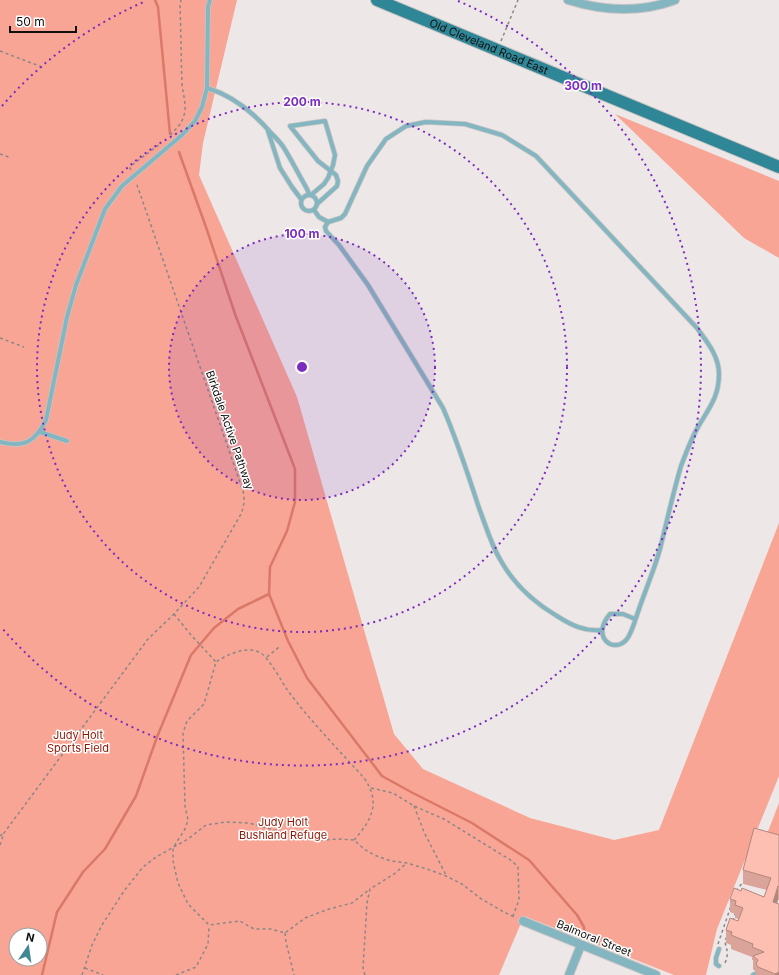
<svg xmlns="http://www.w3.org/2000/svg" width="779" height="975" font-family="Inter,sans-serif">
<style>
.green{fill:#f8a595;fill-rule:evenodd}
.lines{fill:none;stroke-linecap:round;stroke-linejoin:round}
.stream{stroke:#da7967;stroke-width:2.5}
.lane-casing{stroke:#cac5c4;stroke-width:5.5}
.street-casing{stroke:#cac5c4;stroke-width:10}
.primary-casing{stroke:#cac5c4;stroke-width:14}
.path{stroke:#8a8786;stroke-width:1.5;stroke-dasharray:3 3;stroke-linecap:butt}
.lane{stroke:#83b6c1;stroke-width:4}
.street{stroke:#83b6c1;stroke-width:8}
.primary{stroke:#2e8696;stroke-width:12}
.wall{fill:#daa49a}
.shaded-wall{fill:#b2867d}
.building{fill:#febfb3;stroke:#b2867d}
.ring{fill:none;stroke:#7b2cbf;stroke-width:2;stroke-dasharray:2 4}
.labels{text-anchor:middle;stroke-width:3;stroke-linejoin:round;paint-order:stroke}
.street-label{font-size:11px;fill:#100f0e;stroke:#fff}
.park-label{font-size:11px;fill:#8d1706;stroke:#fff}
.centre{fill:#7b2cbf;stroke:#fff;stroke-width:2}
.ring-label{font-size:12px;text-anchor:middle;font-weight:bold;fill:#7b2cbf;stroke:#fff;stroke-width:3;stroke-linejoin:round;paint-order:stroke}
</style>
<rect width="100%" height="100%" fill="#ede8e7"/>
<!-- green -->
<g class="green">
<path d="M 0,0 L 237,0 L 203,143 L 199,175 L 297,397 L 394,734 L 423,769 L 530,818 L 614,840 L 659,830 L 779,523 L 779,776 L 717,929 L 706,975 L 674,975 L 524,916 L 499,975 L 0,975 ZM 16,935 L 40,935 L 40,959 L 16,959 Z"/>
<path d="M 615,114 L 779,181 L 779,258 L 744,238 Z"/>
<path d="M 779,803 L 779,843 L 765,839 Z"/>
</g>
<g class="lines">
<!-- stream -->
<g class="stream">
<path d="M 155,0 L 158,7 L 170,134"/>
<path d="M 179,152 L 207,230 L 235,314 L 295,469 L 295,502 L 287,531 L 270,567 L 269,594 L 288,641 L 307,678 L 382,776 L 411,792 L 472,823 L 529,860 L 577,915 L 584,927 L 585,938"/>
<path d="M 42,975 L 57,912 L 83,872 L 105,849 L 136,796 L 157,737 L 191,655 L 214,628 L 238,609 L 269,594"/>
</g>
<!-- lane casing -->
<g class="lane-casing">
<g id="lane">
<path d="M 207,88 C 234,96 254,113 272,134 C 276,138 281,143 284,148 C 292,161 299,175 307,189 L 309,194"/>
<path d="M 268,131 L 280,168 L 292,187 L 301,199"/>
<circle cx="309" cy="203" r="8"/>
<path d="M 311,195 L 324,184 L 328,178 L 333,165 L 335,155 L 325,121 L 290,126 L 318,161 L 336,175 L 338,181 L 337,186 L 317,204"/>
<path d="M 314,210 L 319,217 L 328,222 L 341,218 L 345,214 L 367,166 L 386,139 L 406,126 L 426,122 L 465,124 L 502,135 L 536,156 L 697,328 C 707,342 719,356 719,374 C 719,397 709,408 698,427 C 691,439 686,453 681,466 C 673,493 667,521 660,549 C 654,571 644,593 637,615 C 634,623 632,632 627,639 C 614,655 590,637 610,614 L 623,614 L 635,619"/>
<path d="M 328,222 L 325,227 L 326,231 L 339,245 L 368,285 L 443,408 C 457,440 468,474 479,508 C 486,526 491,545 501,561 C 514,584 535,603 557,616 C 571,625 585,632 602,630"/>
<path d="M 40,432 L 67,441"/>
<path d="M 0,442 C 24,448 35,442 46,420 L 67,317 L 76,285 L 105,209 L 122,186 L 182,135 L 195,121 L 202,107 L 207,88 L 208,7 L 210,0"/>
<path d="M 719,966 L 716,964 L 716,958 L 719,949"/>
<path d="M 753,975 L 755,974"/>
</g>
</g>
<!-- street casing -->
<g class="street-casing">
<g id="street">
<path d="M 568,0 C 603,11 640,13 675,0"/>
<path d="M 523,921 L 656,975"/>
<path d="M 569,975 L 581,945"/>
</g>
</g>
<!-- primary casing -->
<g class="primary-casing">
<g id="primary">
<path id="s1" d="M 377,0 L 779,167"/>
</g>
</g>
<!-- path -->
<g class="path">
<path d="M 501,41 L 518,0"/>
<path d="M 0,51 L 42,67"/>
<path d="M 170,135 C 176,129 182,124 184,115 C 187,105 183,95 182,84 C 181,58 181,32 180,6 L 181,0"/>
<path d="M 0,154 L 11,158"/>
<path d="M 131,170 L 130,168 L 132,165 L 160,144"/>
<path d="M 0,338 L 24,347"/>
<path d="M 174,614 L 191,635 L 216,662"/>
<path d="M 267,657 L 279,647"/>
<path d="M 371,788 L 393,793 L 414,806 L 444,819 L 512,861 L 518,867 L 519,900 L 513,916"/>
<path d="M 414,806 L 424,832 L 446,875"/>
<path d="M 0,836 L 4,833"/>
<path d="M 354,840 C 372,820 381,802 364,778 C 338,749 309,720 286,688 C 281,680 267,655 259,652 C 246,646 228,654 216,662 L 204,704 L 187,721 L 183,733 L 185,806 L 188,820 L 185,829 L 173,848 L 173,861 L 178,883 L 188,904 L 209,925 L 240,921 L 254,929 L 271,929 L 285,933 L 305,918 L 329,909 L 352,903 L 370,889"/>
<path d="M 0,845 L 4,833 L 148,639 L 174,614 L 199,587 L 241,514 C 244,506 245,499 243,491 L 136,182"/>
<path d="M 736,891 L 743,882"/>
<path d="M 733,921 L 735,914"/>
<path d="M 285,933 L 286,942 L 294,975"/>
<path d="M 718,944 L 731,906"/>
<path d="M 725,963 C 731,949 723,947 726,938"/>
<path d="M 85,968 L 103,975"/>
<path d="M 82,975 L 92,945 L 102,925 L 124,891 L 143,867 L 156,857 L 188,839 L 206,825 L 226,822 L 249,823 L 292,835 L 320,840 L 339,839 L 354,840 L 364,849 L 374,855 L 391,861 L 407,863 L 427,869 L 446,876 L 462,884 L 480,898 L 502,911 L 516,918"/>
<path d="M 176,975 L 196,967 L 208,944 L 209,926"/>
<path d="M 365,975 L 363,968 L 367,903 L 370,889 L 394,874 L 407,863"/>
</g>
<!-- lane -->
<use href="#lane" class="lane"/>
<!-- street -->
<use href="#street" class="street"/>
<!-- primary -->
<use href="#primary" class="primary"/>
</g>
<!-- wall -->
<path class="wall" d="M 779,835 L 779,900 L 778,900 L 777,903 L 779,975 L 756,975 L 756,972 L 753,969 L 753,960 L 752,960 L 752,957 L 731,949 L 731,945 L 726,943 L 726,930 L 738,921 L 739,919 L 735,918 L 735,914 L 730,912 L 730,899 L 741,891 L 764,897 L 767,890 L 743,884 L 743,870 Z"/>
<!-- shaded-wall -->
<g class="shaded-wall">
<path d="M 778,886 L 778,900 L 773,915 L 773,902 Z"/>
<path d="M 779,972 L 779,975 L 775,975 L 775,974 Z"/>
</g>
<!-- building -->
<path class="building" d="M 754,828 L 779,835 L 779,887 L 778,886 L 773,902 L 779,904 L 779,972 L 775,974 L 758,967 L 756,964 L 758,960 L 753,956 L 764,952 L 752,947 L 753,944 L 731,935 L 732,932 L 726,930 L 730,918 L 738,921 L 743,908 L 735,905 L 736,901 L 730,899 L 734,888 L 741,891 L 742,888 L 764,897 L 771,878 L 743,870 Z"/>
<!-- distance rings -->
<circle cx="302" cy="367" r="133" fill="#7b2cbf" fill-opacity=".12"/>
<g class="ring">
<circle cx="302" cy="367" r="133"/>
<circle cx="302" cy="367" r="265"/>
<path d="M2 106A398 398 0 0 1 146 1M458 1A398 398 0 1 1 2 628"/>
</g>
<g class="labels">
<!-- street labels -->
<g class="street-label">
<text dy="4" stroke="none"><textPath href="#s1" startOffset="121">Old Cleveland Road East</textPath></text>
<text transform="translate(230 430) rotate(71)" y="4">Birkdale Active Pathway</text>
<text transform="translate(594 938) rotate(22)" y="4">Balmoral Street</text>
</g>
<!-- park labels -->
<g class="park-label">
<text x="78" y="739">Judy Holt<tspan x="78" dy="13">Sports Field</tspan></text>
<text x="283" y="826">Judy Holt<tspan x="283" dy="13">Bushland Refuge</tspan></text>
</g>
</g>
<circle cx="302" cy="367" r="6" class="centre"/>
<g class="ring-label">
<text x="583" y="90">300 m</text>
<text x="302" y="106">200 m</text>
<text x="302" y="238">100 m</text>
</g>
<!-- north arrow -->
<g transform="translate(28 947) rotate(13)"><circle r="19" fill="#ffffff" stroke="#9f9f9f"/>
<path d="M0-3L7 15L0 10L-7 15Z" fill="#418693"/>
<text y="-6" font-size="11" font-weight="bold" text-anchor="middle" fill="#100f0e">N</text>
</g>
<!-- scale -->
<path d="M10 26v6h66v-6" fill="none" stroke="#100f0e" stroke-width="2"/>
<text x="16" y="26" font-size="12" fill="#100f0e" stroke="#ffffff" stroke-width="3" paint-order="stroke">50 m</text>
</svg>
